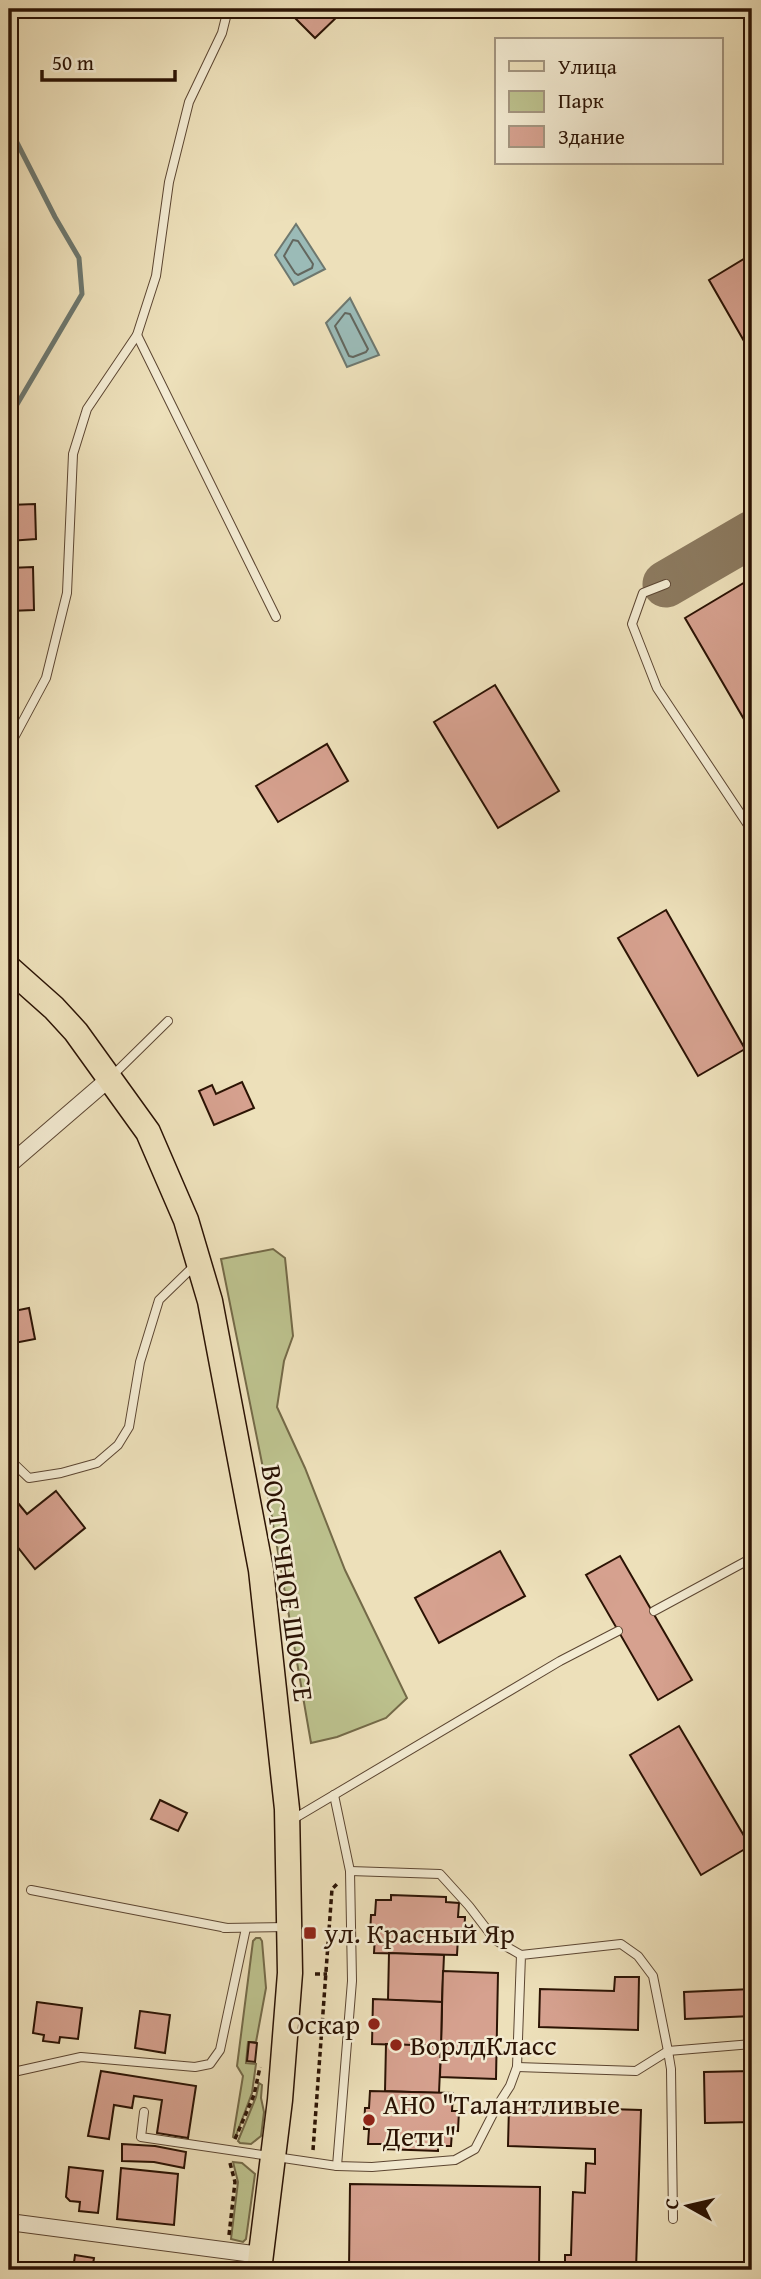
<svg xmlns="http://www.w3.org/2000/svg" width="761" height="2279" font-family="'Gentium Book Plus',serif">
<style>
.green{fill:#bcc18d;stroke:#746a48;stroke-width:2}
.water{fill:#9bbbb7;stroke:#6e786f;stroke-width:2}
.lines{fill:none;stroke-linecap:round;stroke-linejoin:round}
.shore{stroke:#63675e;stroke-width:2}
.stream{stroke:#6e786f;stroke-width:5}
.taxiway{stroke:#8c7a5f;stroke-width:47}
.building{fill:#d6a18f;stroke:#2b1304;stroke-width:2}
.service-casing{stroke:#5c4632;stroke-width:10}
.minor-casing{stroke:#5c4632;stroke-width:18}
.primary-casing{stroke:#2b1304;stroke-width:27}
.path{stroke:#2b1304;stroke-width:3.5;stroke-dasharray:5 3.5;stroke-linecap:butt}
.service{stroke:#f3ebd2;stroke-width:8}
.minor{stroke:#f3ebd2;stroke-width:16}
.primary{stroke:#ede0ba;stroke-width:24}
.poi-dot{fill:#8f2418;stroke:#f3ebd2;stroke-width:2.5}
.labels{text-anchor:middle;stroke-width:5;stroke-linejoin:round;paint-order:stroke}
.street-label{font-size:28px;fill:#2b1304;stroke:#f3ebd2}
.poi-label{font-size:28px;fill:#2b1304;stroke:#f3ebd2;text-anchor:start}
</style>
<rect width="100%" height="100%" fill="#ede0ba"/>
<filter id="stains"><feTurbulence type="fractalNoise" baseFrequency=".00286" numOctaves="4"/><feColorMatrix values="0 0 0 0 .2 0 0 0 0 .09 0 0 0 0 .02 0 0 0 .5 -.17"/></filter>
<radialGradient id="worn" r=".72"><stop offset=".6" stop-color="#630" stop-opacity="0"/><stop offset="1" stop-color="#630" stop-opacity=".3"/></radialGradient>
<!-- green -->
<g class="green">
<path d="M 273,1249 L 285,1258 L 293,1336 L 284,1361 L 277,1407 L 305,1468 L 345,1570 L 407,1698 L 386,1718 L 337,1737 L 311,1743 L 266,1483 L 221,1259 Z"/>
<path d="M 256,1938 L 260,1938 L 262,1941 L 266,1988 L 256,2042 L 248,2042 L 246,2063 L 256,2064 L 252,2093 L 235,2138 L 233,2137 L 243,2076 L 237,2066 L 253,1941 Z"/>
<path d="M 259,2083 L 262,2085 L 261,2098 L 264,2112 L 261,2136 L 251,2144 L 240,2143 L 238,2141 L 256,2097 Z"/>
<path d="M 233,2162 L 242,2163 L 255,2174 L 246,2239 L 243,2242 L 231,2239 L 238,2182 Z"/>
</g>
<!-- water -->
<g class="water">
<path d="M 296,224 L 325,269 L 294,285 L 275,255 Z"/>
<path d="M 350,298 L 379,355 L 347,367 L 326,323 Z"/>
</g>
<g class="lines">
<!-- shore -->
<g class="shore">
<path d="M 293,240 L 298,241 L 313,264 L 312,268 L 298,275 L 295,273 L 284,256 Z"/>
<path d="M 345,313 L 350,314 L 368,349 L 366,352 L 353,357 L 349,356 L 335,326 Z"/>
</g>
<!-- stream -->
<g class="stream">
<path d="M 9,25 L 16,9"/>
<path d="M 9,127 L 55,217 L 79,258 L 82,294 L 9,418"/>
</g>
<!-- taxiway -->
<path class="taxiway" d="M 666,584 L 752,534"/>
</g>
<!-- building -->
<g class="building">
<path d="M 286,9 L 337,9 L 341,13 L 315,38 Z"/>
<path d="M 752,254 L 752,355 L 709,280 Z"/>
<path d="M 35,504 L 36,539 L 9,541 L 9,505 Z"/>
<path d="M 33,567 L 34,610 L 9,611 L 9,568 Z"/>
<path d="M 752,578 L 752,733 L 685,618 Z"/>
<path d="M 495,685 L 559,791 L 498,828 L 434,722 Z"/>
<path d="M 327,744 L 348,781 L 278,822 L 256,786 Z"/>
<path d="M 666,910 L 745,1049 L 698,1076 L 618,938 Z"/>
<path d="M 242,1082 L 254,1108 L 214,1125 L 199,1091 L 212,1085 L 216,1094 Z"/>
<path d="M 29,1308 L 35,1339 L 9,1344 L 9,1312 Z"/>
<path d="M 56,1491 L 85,1528 L 35,1569 L 9,1536 L 9,1492 L 27,1514 Z"/>
<path d="M 500,1551 L 525,1596 L 439,1643 L 415,1598 Z"/>
<path d="M 620,1556 L 692,1680 L 658,1700 L 586,1575 Z"/>
<path d="M 679,1726 L 750,1846 L 701,1875 L 630,1755 Z"/>
<path d="M 160,1800 L 187,1813 L 178,1831 L 151,1819 Z"/>
<path d="M 391,1895 L 446,1897 L 446,1902 L 459,1903 L 458,1917 L 465,1917 L 464,1938 L 458,1937 L 457,1955 L 374,1953 L 375,1935 L 370,1935 L 371,1915 L 375,1915 L 376,1900 L 391,1900 Z"/>
<path d="M 389,1953 L 444,1955 L 442,2002 L 388,2000 Z"/>
<path d="M 443,1971 L 498,1973 L 496,2079 L 440,2077 Z"/>
<path d="M 615,1977 L 639,1977 L 638,2030 L 539,2027 L 540,1989 L 614,1991 Z"/>
<path d="M 752,1989 L 752,2016 L 685,2019 L 684,1992 Z"/>
<path d="M 373,1999 L 442,2002 L 441,2046 L 372,2044 Z"/>
<path d="M 37,2002 L 82,2008 L 78,2039 L 60,2037 L 59,2043 L 43,2041 L 44,2035 L 33,2033 Z"/>
<path d="M 140,2011 L 170,2015 L 165,2053 L 135,2048 Z"/>
<path d="M 249,2042 L 257,2043 L 255,2062 L 247,2061 Z"/>
<path d="M 386,2044 L 441,2046 L 439,2093 L 385,2091 Z"/>
<path d="M 101,2071 L 196,2086 L 188,2138 L 157,2133 L 162,2100 L 134,2096 L 132,2108 L 114,2105 L 109,2139 L 88,2136 Z"/>
<path d="M 752,2071 L 752,2122 L 705,2123 L 704,2072 Z"/>
<path d="M 370,2091 L 453,2093 L 452,2111 L 459,2111 L 458,2131 L 452,2131 L 451,2146 L 438,2146 L 438,2151 L 383,2149 L 383,2144 L 368,2144 L 369,2129 L 364,2129 L 365,2108 L 369,2108 Z"/>
<path d="M 509,2106 L 641,2110 L 636,2270 L 565,2270 L 565,2255 L 571,2255 L 573,2192 L 585,2193 L 586,2163 L 595,2164 L 595,2149 L 508,2146 Z"/>
<path d="M 122,2144 L 155,2146 L 186,2152 L 184,2168 L 154,2162 L 122,2161 Z"/>
<path d="M 69,2167 L 103,2171 L 98,2213 L 79,2211 L 80,2202 L 70,2201 L 66,2197 Z"/>
<path d="M 121,2168 L 178,2174 L 174,2225 L 117,2219 Z"/>
<path d="M 350,2184 L 540,2187 L 539,2270 L 349,2270 Z"/>
<path d="M 75,2255 L 94,2258 L 92,2270 L 73,2270 Z"/>
</g>
<g class="lines">
<!-- service casing -->
<g class="service-casing">
<g id="service">
<path d="M 137,335 L 276,617"/>
<path d="M 666,584 L 643,593 L 632,624 L 657,688 L 752,831"/>
<path d="M 9,747 L 46,678 L 67,593 L 73,454 L 87,409 L 137,335 L 156,276 L 169,182 L 189,102 L 222,33 L 228,9"/>
<path d="M 112,1076 L 168,1021"/>
<path d="M 9,1459 L 29,1478 L 61,1473 L 97,1463 L 118,1445 L 129,1427 L 140,1362 L 159,1300 L 196,1264"/>
<path d="M 654,1611 L 752,1558"/>
<path d="M 334,1795 L 350,1871 L 352,1981 L 337,2166"/>
<path d="M 290,1821 L 560,1661 L 618,1631"/>
<path d="M 350,1871 L 440,1874 L 469,1906 L 495,1940 L 521,1955"/>
<path d="M 31,1890 L 227,1928"/>
<path d="M 224,1928 L 288,1927"/>
<path d="M 517,2067 L 636,2071 L 668,2051 L 671,2069 L 673,2219"/>
<path d="M 9,2073 L 81,2057 L 195,2067 L 210,2064 L 220,2050 L 246,1928"/>
<path d="M 144,2112 L 141,2137 L 337,2166 L 372,2167 L 455,2160 L 475,2149 L 496,2108 L 510,2086 L 517,2067 L 521,1955 L 621,1944 L 638,1956 L 653,1976 L 668,2051 L 752,2044"/>
</g>
</g>
<!-- minor casing -->
<g class="minor-casing">
<g id="minor">
<path d="M 9,1165 L 110,1078"/>
<path d="M 9,2222 L 261,2255"/>
</g>
</g>
<!-- primary casing -->
<g class="primary-casing">
<path id="primary" d="M 9,968 L 54,1008 L 76,1032 L 148,1132 L 186,1220 L 210,1301 L 261,1570 L 287,1809 L 290,1973 L 280,2100 L 259,2270"/>
</g>
<!-- path -->
<g class="path">
<path d="M 315,1974 L 327,1974"/>
<path d="M 235,2139 L 254,2095 L 260,2067"/>
<path d="M 313,2150 L 332,1889 L 337,1884"/>
<path d="M 229,2235 L 235,2182 L 230,2163"/>
</g>
<!-- service -->
<use href="#service" class="service"/>
<!-- minor -->
<use href="#minor" class="minor"/>
<!-- primary -->
<use href="#primary" class="primary"/>
</g>
<!-- markers -->
<g class="poi-dot">
<rect x="303" y="1926" width="14" height="14" rx="3.5"/>
<circle cx="374" cy="2024" r="7"/>
<circle cx="396" cy="2045" r="7"/>
<circle cx="369" cy="2120" r="7"/>
</g>
<g class="labels">
<!-- street labels -->
<g class="street-label">
<text transform="translate(288 1583) rotate(82)" y="10">ВОСТОЧНОЕ ШОССЕ</text>
</g>
<!-- poi labels -->
<g class="poi-label">
<text x="324" y="1943">ул. Красный Яр</text>
<text x="360" y="2034" text-anchor="end">Оскар</text>
<text x="410" y="2055">ВорлдКласс</text>
<text x="383" y="2114">АНО "Талантливые<tspan x="383" dy="32">Дети"</tspan></text>
</g>
</g>
<!-- margin -->
<rect width="761" height="2279" fill="none" stroke="#ede0ba" stroke-width="35"/>
<rect x="10" y="10" width="740" height="2258" fill="none" stroke="#2b1304" stroke-width="3.5"/>
<rect x="18" y="18" width="726" height="2244" fill="none" stroke="#2b1304" stroke-width="2"/>
<!-- legend -->
<rect x="495" y="38" width="228" height="126" fill="#f3ebd2" stroke="#a39580" stroke-width="2"/>
<rect x="509" y="61" width="35" height="10" fill="#ede0ba" stroke="#a39580" stroke-width="2"/>
<text x="558" y="74" font-size="21" fill="#2b1304">Улица</text>
<rect x="509" y="91" width="35" height="21" fill="#bcc18d" stroke="#a39580" stroke-width="2"/>
<text x="558" y="108" font-size="21" fill="#2b1304">Парк</text>
<rect x="509" y="126" width="35" height="21" fill="#d6a18f" stroke="#a39580" stroke-width="2"/>
<text x="558" y="144" font-size="21" fill="#2b1304">Здание</text>
<!-- north arrow -->
<g transform="translate(688 2206) rotate(278)" stroke="#f3ebd2" stroke-width="5" paint-order="stroke">
<path d="M0-5L12 26L0 18L-12 26Z" fill="#2b1304"/>
<text y="-10" font-size="19" font-weight="bold" text-anchor="middle" fill="#2b1304">С</text>
</g>
<!-- scale -->
<path d="M42 70v10h133v-10" fill="none" stroke="#2b1304" stroke-width="3.5"/>
<text x="52" y="70" font-size="21" fill="#2b1304" stroke="#f3ebd2" stroke-width="5" paint-order="stroke">50 m</text>
<rect width="100%" height="100%" filter="url(#stains)"/>
<rect width="100%" height="100%" fill="url(#worn)"/>
</svg>
